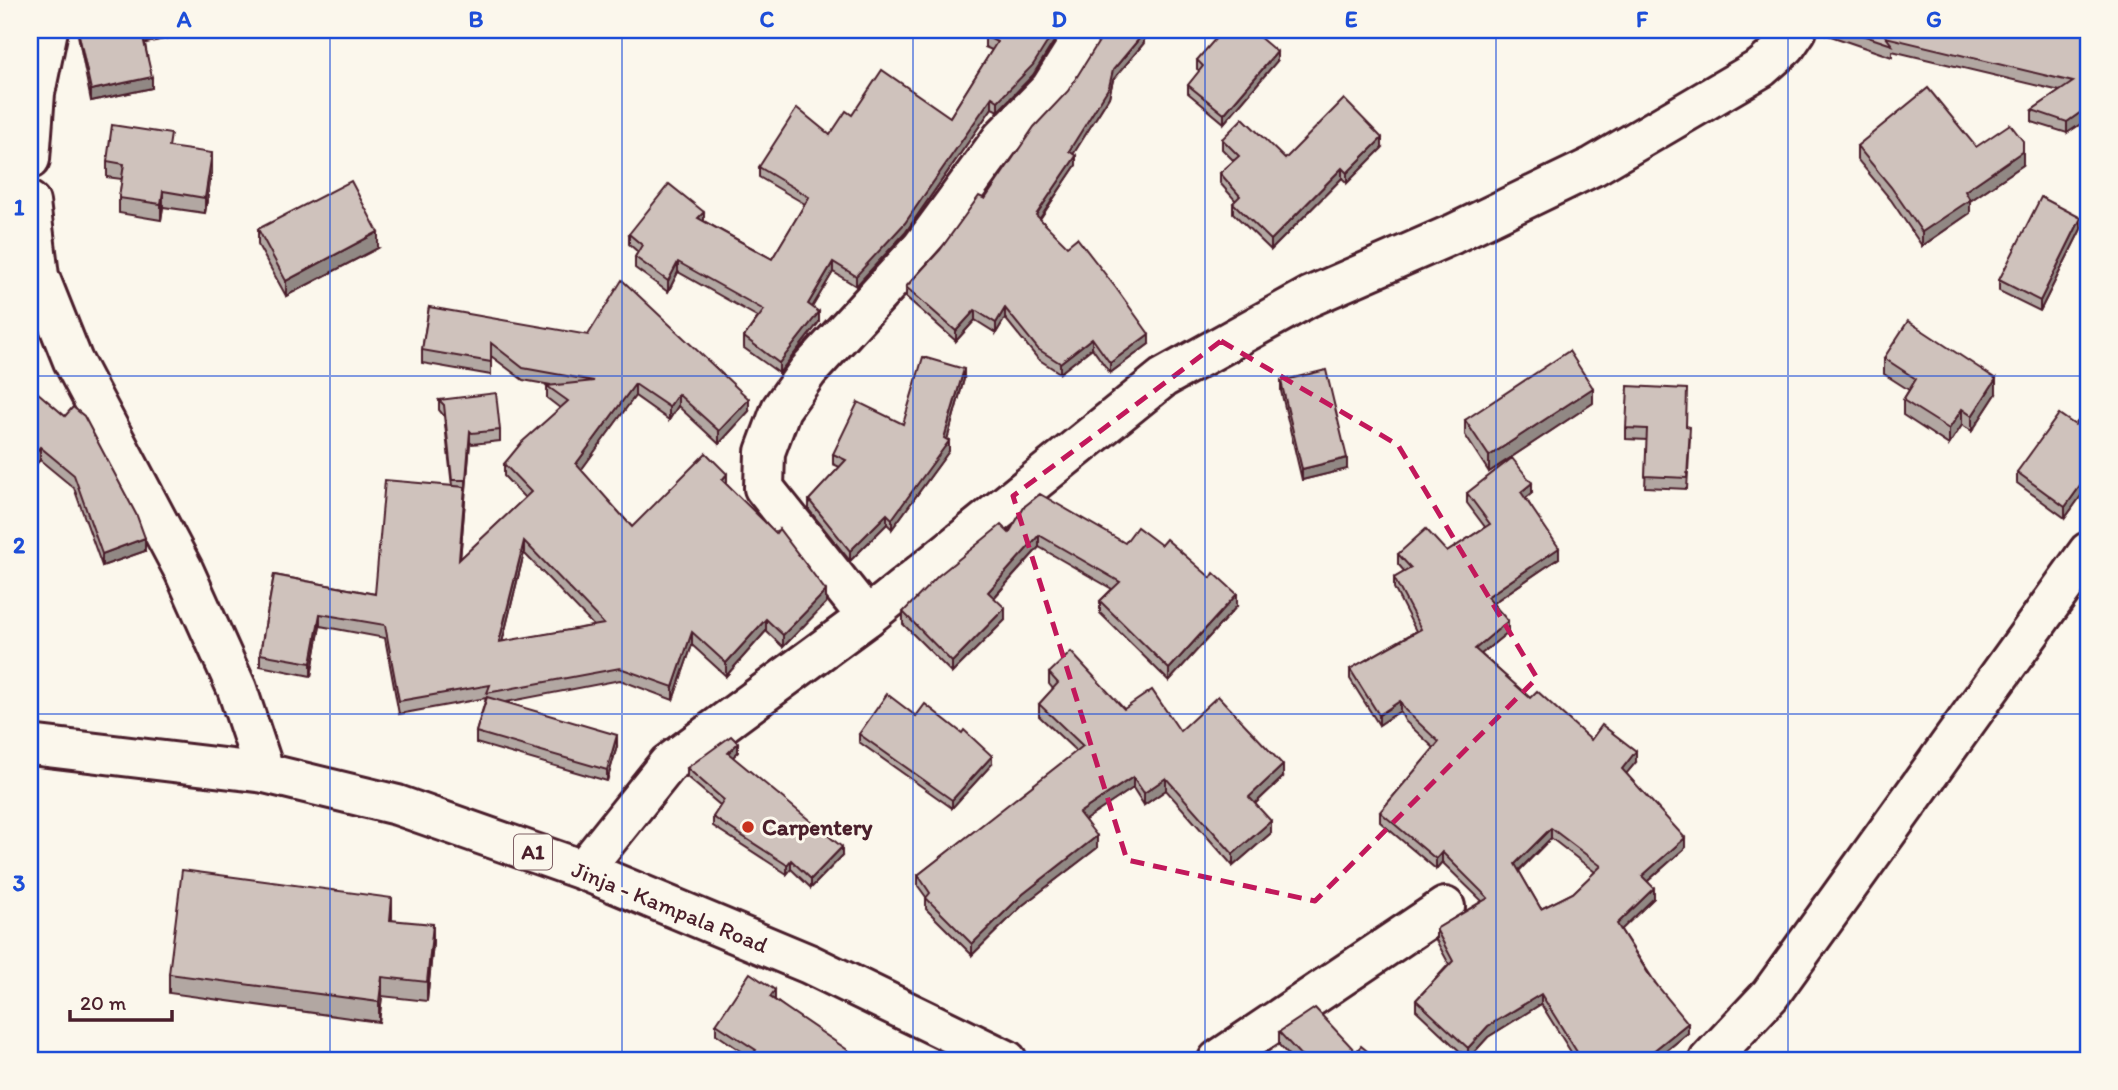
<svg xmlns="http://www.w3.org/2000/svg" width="2118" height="1090" font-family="Itim,sans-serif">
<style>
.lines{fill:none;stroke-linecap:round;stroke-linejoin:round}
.street-casing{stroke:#4a1f2b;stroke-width:44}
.highway-casing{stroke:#4a1f2b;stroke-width:44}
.street{stroke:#fbf7ec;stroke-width:38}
.highway{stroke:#fbf7ec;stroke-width:38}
.wall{fill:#b2a7a2;stroke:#4a1f2b;stroke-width:2;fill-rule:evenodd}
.shaded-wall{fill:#918884;stroke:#4a1f2b;stroke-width:2}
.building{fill:#cfc2bc;stroke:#4a1f2b;stroke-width:2;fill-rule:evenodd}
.marked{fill:none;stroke:#c2185b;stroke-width:5;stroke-dasharray:14 9;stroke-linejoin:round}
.grid{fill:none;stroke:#1d4ed8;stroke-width:2;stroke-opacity:0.55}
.poi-dot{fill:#c8321e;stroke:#fbf7ec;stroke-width:2.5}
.labels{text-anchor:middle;stroke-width:6;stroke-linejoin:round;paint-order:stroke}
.shield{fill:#fbf7ec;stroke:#7f6065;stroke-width:2}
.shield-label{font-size:21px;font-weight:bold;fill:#4a1f2b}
.poi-label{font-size:23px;font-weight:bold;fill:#4a1f2b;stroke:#fbf7ec;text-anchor:start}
.street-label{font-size:23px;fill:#4a1f2b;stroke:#fbf7ec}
.neatline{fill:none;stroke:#1d4ed8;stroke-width:2.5}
.grid-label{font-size:23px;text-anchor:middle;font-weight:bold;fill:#1d4ed8}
</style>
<rect width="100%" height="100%" fill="#fbf7ec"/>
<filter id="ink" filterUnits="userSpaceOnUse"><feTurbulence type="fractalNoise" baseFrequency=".0143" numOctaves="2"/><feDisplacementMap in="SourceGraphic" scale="14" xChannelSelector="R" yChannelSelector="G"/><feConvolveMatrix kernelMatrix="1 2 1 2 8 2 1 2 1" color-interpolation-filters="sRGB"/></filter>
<g filter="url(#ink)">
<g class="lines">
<!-- street casing -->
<g class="street-casing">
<g id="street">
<path d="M 30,159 L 35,93 L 48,30"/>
<path d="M 30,202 L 39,276 L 73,361 L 184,571 L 237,689 L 265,773"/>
<path d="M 867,617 L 764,488 L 765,452 L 781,409 L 808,371 L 922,247 L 1002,138 L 1050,89 L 1087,30"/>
<path d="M 583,870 L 668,764 L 867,617 L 1163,378 L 1309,297 L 1453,234 L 1594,166 L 1761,68 L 1786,46 L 1797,30"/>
<path d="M 1218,1060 L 1445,907"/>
<path d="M 1709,1060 L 1770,995 L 2088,552"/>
</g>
</g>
<!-- highway casing -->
<g class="highway-casing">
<path id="highway" d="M 30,745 L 265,773 L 397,805 L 583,870 L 809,964 L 1007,1060"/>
</g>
<!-- street -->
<use href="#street" class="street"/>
<!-- highway -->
<use href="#highway" class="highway"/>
</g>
<!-- wall -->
<g class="wall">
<path d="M 77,30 L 203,30 L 145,43 L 152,88 L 91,101 Z"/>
<path d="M 1058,30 L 1058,35 L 1033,75 L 998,111 L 992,108 L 905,233 L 856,286 L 833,272 L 812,307 L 819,322 L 779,373 L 744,348 L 744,337 L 758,317 L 678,272 L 668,292 L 635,268 L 635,257 L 638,252 L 629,244 L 629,234 L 704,221 L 772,259 L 805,204 L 759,177 L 759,167 L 830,135 L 852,115 L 950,117 L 992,50 L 985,47 L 985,36 Z"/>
<path d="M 1819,30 L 2088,30 L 2088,119 L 2067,133 L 2032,122 L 2032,110 L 2060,91 L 1892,51 L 1892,57 L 1819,32 Z"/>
<path d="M 1144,43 L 1113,80 L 1109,97 L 1073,154 L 1076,165 L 1040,219 L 1149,344 L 1110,373 L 1092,348 L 1060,373 L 1038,359 L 1005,318 L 996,333 L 975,320 L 956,341 L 906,297 L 906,287 L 985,199 Z"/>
<path d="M 1197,60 L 1277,61 L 1224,123 L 1188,93 L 1188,85 L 1200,71 L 1197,69 Z"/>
<path d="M 1222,139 L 1285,159 L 1382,148 L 1347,183 L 1342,178 L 1271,250 L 1233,213 L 1233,203 L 1236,201 L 1220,183 L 1220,173 L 1234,161 L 1222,149 Z"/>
<path d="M 1857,146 L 1976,147 L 2023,165 L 1970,201 L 1970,213 L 1922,246 L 1891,200 L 1857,159 Z"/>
<path d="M 171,147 L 212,169 L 205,213 L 163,207 L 161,220 L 119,213 L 119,198 L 122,179 L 107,177 L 107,161 Z"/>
<path d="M 258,229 L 378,248 L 286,296 L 258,245 Z"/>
<path d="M 2081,229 L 2040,311 L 1999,291 L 1999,280 Z"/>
<path d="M 429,307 L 749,411 L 719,444 L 678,406 L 669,420 L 635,396 L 581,470 L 632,527 L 727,485 L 826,603 L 783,647 L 766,631 L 726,676 L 692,645 L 673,700 L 620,680 L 506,702 L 617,746 L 607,781 L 476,743 L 476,732 L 486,698 L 399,714 L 385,638 L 320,626 L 311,676 L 260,666 L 260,654 L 274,575 L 375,594 L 452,486 L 444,416 L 439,410 L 439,400 L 500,430 L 500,441 L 472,444 L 470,442 L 460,559 L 525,498 L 504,476 L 504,464 L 560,408 L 547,398 L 547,386 L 551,385 L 523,380 L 491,356 L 491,375 L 422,363 L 422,350 ZM 524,553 L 594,626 L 502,642 Z"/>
<path d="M 1884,358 L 1996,394 L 1972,431 L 1962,425 L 1949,445 L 1903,415 L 1903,400 L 1909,390 L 1884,374 Z"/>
<path d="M 964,379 L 947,440 L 949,451 L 892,529 L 887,524 L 850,561 L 809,510 L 809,500 L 840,467 L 833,464 L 833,454 L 903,424 Z"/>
<path d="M 1281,381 L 1347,469 L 1302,480 L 1281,391 Z"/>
<path d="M 30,386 L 145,551 L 102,566 L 74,488 L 40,460 L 33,467 L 30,464 Z"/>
<path d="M 1593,403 L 1489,472 L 1465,435 L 1465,420 Z"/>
<path d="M 2088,408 L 2088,486 L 2065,518 L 2017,483 L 2017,472 L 2075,425 Z"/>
<path d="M 1686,426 L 1690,438 L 1687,489 L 1645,487 L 1647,440 L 1626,439 L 1626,428 Z"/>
<path d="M 1467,493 L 1532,493 L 1526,498 L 1559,558 L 1493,603 L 1508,632 L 1481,654 L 1530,698 L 1591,740 L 1636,762 L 1626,773 L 1685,848 L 1648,881 L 1654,898 L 1621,930 L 1688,1033 L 1655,1060 L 1576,1060 L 1541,1004 L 1488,1037 L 1468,1059 L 1416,1010 L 1416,1000 L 1449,964 L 1436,940 L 1436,929 L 1482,901 L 1442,862 L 1436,869 L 1380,822 L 1380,812 L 1434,748 L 1405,721 L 1400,711 L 1379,725 L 1350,679 L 1350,669 L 1416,631 L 1394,588 L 1394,578 L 1405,572 L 1398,564 L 1398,554 L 1447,552 L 1485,527 L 1467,503 ZM 1551,838 L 1595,872 L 1573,893 L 1541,909 L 1519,871 Z"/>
<path d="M 1025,506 L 1237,606 L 1169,681 L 1100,613 L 1100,601 L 1112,589 L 1039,547 L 994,598 L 1005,620 L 952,673 L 903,624 L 903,612 L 1009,533 Z"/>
<path d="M 1049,673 L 1124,709 L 1180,731 L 1283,777 L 1255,804 L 1271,833 L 1233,866 L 1166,790 L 1144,805 L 1133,788 L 1085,820 L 1097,848 L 1023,905 L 972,955 L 926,909 L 926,897 L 918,886 L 918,875 L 1077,752 L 1039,716 L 1039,704 L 1053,689 L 1049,684 Z"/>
<path d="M 916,716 L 992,764 L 952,808 L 859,742 L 859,734 Z"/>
<path d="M 738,752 L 732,757 L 842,856 L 811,888 L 791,869 L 787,874 L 713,826 L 713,817 L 721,806 L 687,777 L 687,768 Z"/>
<path d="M 392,920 L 433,943 L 427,1001 L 382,996 L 379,1022 L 169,993 L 169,974 Z"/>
<path d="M 775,1000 L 852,1060 L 750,1057 L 716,1034 L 716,1024 Z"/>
<path d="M 1279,1032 L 1356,1052 L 1378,1060 L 1293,1060 L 1279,1045 Z"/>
</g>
<!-- shaded-wall -->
<g class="shaded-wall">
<path d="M 157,30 L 203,30 L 142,44 L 142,33 Z"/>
<path d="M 1055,30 L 1058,30 L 1058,35 L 1033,75 L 998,111 L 998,101 Z"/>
<path d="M 1144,33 L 1144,43 L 1113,80 L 1109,97 L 1069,161 L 1069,151 L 1113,70 Z"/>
<path d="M 1277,52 L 1277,61 L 1224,123 L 1224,114 Z"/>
<path d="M 152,77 L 152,88 L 91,101 L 91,90 Z"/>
<path d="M 992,97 L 992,108 L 905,233 L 856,286 L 856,276 Z"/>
<path d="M 2088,107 L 2088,119 L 2067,133 L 2067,122 Z"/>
<path d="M 1382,138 L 1382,148 L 1347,183 L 1347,173 Z"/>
<path d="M 2023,151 L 2023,165 L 1970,201 L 1970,213 L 1922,246 L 1922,232 L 1965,191 Z"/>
<path d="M 212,153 L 212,169 L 205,213 L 205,198 Z"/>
<path d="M 1076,156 L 1076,165 L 1036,224 L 1036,215 Z"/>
<path d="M 1342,168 L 1342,178 L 1271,250 L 1271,240 Z"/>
<path d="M 163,191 L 163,207 L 161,220 L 161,204 Z"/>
<path d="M 704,212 L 704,222 L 698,218 Z"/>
<path d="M 2081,218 L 2081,229 L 2040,311 L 2040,301 Z"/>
<path d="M 378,232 L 378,248 L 286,296 L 286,281 Z"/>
<path d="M 678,262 L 678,272 L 668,292 L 668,281 Z"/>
<path d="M 833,262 L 833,272 L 808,314 L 808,304 Z"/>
<path d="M 1005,308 L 1005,318 L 996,333 L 996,323 Z"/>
<path d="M 975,310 L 975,320 L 956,341 L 956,331 Z"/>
<path d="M 819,312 L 819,322 L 779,373 L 779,363 Z"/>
<path d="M 1149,334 L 1149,344 L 1110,373 L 1110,363 Z"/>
<path d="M 1092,338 L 1092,348 L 1060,373 L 1060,363 Z"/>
<path d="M 964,369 L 964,379 L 945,447 L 949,441 L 949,451 L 892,529 L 892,519 L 944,438 Z"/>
<path d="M 1996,379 L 1996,394 L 1972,431 L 1972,416 Z"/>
<path d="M 635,384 L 635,396 L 576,477 L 576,464 Z"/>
<path d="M 1593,388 L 1593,403 L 1489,472 L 1489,456 Z"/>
<path d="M 678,394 L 678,406 L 669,420 L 669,407 Z"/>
<path d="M 749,399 L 749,411 L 719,444 L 719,431 Z"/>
<path d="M 1962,409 L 1962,425 L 1949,445 L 1949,429 Z"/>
<path d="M 470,431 L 470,442 L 466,491 L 466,480 Z"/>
<path d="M 40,447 L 40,460 L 33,467 L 33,455 Z"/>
<path d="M 1347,458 L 1347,469 L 1302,480 L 1302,469 Z"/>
<path d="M 727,474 L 727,487 L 722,480 Z"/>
<path d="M 2088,475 L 2088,486 L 2065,518 L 2065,507 Z"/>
<path d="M 1532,483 L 1532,493 L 1521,502 L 1521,492 Z"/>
<path d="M 465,487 L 465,499 L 459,573 L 459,560 Z"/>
<path d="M 887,514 L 887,524 L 850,561 L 850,551 Z"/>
<path d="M 1039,535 L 1039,547 L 988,604 L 988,592 Z"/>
<path d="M 145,538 L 145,551 L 102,566 L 102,554 Z"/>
<path d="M 524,541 L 524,553 L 499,655 L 499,642 Z"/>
<path d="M 1559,548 L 1559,558 L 1487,607 L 1487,597 Z"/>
<path d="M 826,591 L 826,603 L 783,647 L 783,635 Z"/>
<path d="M 1237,594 L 1237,606 L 1169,681 L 1169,669 Z"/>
<path d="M 1005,608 L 1005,620 L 952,673 L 952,662 Z"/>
<path d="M 320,614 L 320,626 L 311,676 L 311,663 Z"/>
<path d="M 766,619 L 766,631 L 726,676 L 726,663 Z"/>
<path d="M 1508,621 L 1508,632 L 1475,659 L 1475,649 Z"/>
<path d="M 692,632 L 692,645 L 673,700 L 673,687 Z"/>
<path d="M 1400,701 L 1400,711 L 1379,725 L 1379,715 Z"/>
<path d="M 617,735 L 617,746 L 607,781 L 607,770 Z"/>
<path d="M 738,743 L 738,752 L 728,762 L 728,753 Z"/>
<path d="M 1636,751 L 1636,762 L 1622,779 L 1622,769 Z"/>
<path d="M 992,756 L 992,764 L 952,808 L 952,800 Z"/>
<path d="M 1283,765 L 1283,777 L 1249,809 L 1249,797 Z"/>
<path d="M 1133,777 L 1133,788 L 1079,824 L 1079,813 Z"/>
<path d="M 1166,778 L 1166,790 L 1144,805 L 1144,793 Z"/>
<path d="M 1271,821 L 1271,833 L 1233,866 L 1233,854 Z"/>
<path d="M 1551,828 L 1551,838 L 1515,874 L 1515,864 Z"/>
<path d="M 1097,836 L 1097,848 L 1023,905 L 972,955 L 972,944 L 1023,894 Z"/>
<path d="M 1685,838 L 1685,848 L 1642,886 L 1642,876 Z"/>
<path d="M 842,847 L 842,856 L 811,888 L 811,879 Z"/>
<path d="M 1442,852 L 1442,862 L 1436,869 L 1436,859 Z"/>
<path d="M 791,860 L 791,869 L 787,874 L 787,865 Z"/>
<path d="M 1654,888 L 1654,898 L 1617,934 L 1617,924 Z"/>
<path d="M 392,898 L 392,918 L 390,939 L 390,920 Z"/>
<path d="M 433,924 L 433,943 L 427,1001 L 427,982 Z"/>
<path d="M 382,977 L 382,996 L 379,1022 L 379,1002 Z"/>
<path d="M 775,990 L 775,1001 L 770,997 Z"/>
<path d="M 1541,994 L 1541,1004 L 1488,1037 L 1468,1059 L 1468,1048 L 1488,1026 Z"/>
<path d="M 1688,1023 L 1688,1033 L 1655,1060 L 1642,1060 Z"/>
</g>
<!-- building -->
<g class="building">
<path d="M 78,30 L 157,30 L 142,33 L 152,77 L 91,90 Z"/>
<path d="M 988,30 L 1055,30 L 1033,65 L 998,101 L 992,97 L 905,223 L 856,276 L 833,262 L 808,304 L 819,312 L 779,363 L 744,337 L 764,310 L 678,262 L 668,281 L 635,257 L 642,245 L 629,234 L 669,184 L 704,212 L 698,218 L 772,259 L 809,197 L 759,167 L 797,108 L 830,135 L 846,111 L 852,115 L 882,70 L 950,117 L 997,42 L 985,36 Z"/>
<path d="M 1106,30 L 1140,30 L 1144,33 L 1113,70 L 1109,87 L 1069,151 L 1076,156 L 1036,215 L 1067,246 L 1077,238 L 1116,288 L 1149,334 L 1110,363 L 1092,338 L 1060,363 L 1038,349 L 1005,308 L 996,323 L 975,310 L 956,331 L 906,287 L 940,250 L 979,196 L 985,199 L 1034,127 L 1068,91 Z"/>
<path d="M 1223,30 L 1251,30 L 1277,52 L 1224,114 L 1188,85 L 1203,66 L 1197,60 Z"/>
<path d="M 1847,30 L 2088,30 L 2088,107 L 2067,122 L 2032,110 L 2073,82 L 1886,37 L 1892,45 Z"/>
<path d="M 1928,88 L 1976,147 L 2010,124 L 2023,141 L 2023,151 L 1965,191 L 1970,200 L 1922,232 L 1891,187 L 1857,146 Z"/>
<path d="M 1344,99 L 1382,138 L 1347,173 L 1342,168 L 1271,240 L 1233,203 L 1240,196 L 1220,173 L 1239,156 L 1222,139 L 1243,118 L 1285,159 Z"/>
<path d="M 112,125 L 171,134 L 169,147 L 212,153 L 205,198 L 163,191 L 161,204 L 119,198 L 124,164 L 107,161 Z"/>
<path d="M 351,181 L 378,232 L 286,281 L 258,229 Z"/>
<path d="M 2041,197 L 2081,218 L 2040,301 L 1999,280 Z"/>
<path d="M 622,280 L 749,399 L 719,431 L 678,394 L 669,407 L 635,384 L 576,464 L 632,527 L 706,453 L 727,474 L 722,480 L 776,533 L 779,529 L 826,591 L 783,635 L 766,619 L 726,663 L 692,632 L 673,687 L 620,668 L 487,693 L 490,685 L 399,701 L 385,625 L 320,614 L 311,663 L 260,654 L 274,575 L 375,594 L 385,480 L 465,487 L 459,560 L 531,492 L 504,464 L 522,442 L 568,401 L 547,386 L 594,381 L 523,368 L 491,343 L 491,362 L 422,350 L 429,307 L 588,335 ZM 524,541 L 604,624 L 499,642 Z"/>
<path d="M 1908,321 L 1996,379 L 1972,416 L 1962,409 L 1949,429 L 1903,400 L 1916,379 L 1884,358 Z"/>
<path d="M 1569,351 L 1593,388 L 1489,456 L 1465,420 Z"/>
<path d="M 923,357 L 964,369 L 944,438 L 949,441 L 892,519 L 887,514 L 850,551 L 809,500 L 846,460 L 833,454 L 858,402 L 903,424 Z"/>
<path d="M 1326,370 L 1347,458 L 1302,469 L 1281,381 Z"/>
<path d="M 30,386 L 65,416 L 73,407 L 84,416 L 137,516 L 145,538 L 102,554 L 74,475 L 40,447 L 33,455 L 30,451 Z"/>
<path d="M 1628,386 L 1687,389 L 1686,426 L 1690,427 L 1687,478 L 1645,476 L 1647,429 L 1626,428 Z"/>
<path d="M 496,393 L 500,430 L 472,433 L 470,431 L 466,480 L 452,480 L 444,405 L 439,400 Z"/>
<path d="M 2088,408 L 2088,475 L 2065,507 L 2017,472 L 2059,414 L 2075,425 Z"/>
<path d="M 1512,458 L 1532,483 L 1521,492 L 1559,548 L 1487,597 L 1508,621 L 1475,649 L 1530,698 L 1537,691 L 1591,740 L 1602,725 L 1636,751 L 1622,769 L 1685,838 L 1642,876 L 1654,888 L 1617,924 L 1651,978 L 1688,1023 L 1642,1060 L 1582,1060 L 1541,994 L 1488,1026 L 1468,1048 L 1416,1000 L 1453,961 L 1436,929 L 1488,898 L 1442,852 L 1436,859 L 1380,812 L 1439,742 L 1405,710 L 1400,701 L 1379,715 L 1350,669 L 1421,629 L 1394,578 L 1411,568 L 1398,554 L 1426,529 L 1447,552 L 1490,524 L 1467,493 ZM 1551,828 L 1601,866 L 1573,893 L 1541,909 L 1515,864 Z"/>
<path d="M 1040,494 L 1125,543 L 1137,527 L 1161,545 L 1166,539 L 1211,578 L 1214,573 L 1237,594 L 1169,669 L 1100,601 L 1120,582 L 1039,535 L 988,592 L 1005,608 L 952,662 L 903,612 L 938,576 L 1001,525 L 1009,533 L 1025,506 Z"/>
<path d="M 1071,652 L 1124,709 L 1152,690 L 1180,731 L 1218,696 L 1283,765 L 1249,797 L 1271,821 L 1233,854 L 1166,778 L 1144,793 L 1133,777 L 1079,813 L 1097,836 L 1023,894 L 972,944 L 926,898 L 930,893 L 918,875 L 1083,746 L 1039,704 L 1058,683 L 1049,673 Z"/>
<path d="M 887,694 L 916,716 L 925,704 L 962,733 L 964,730 L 992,756 L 952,800 L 859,734 Z"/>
<path d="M 487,697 L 617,735 L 607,770 L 476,732 Z"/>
<path d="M 731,736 L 738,743 L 728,753 L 842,847 L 811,879 L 791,860 L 787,865 L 713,817 L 724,800 L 687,768 Z"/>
<path d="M 182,870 L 392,898 L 390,920 L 433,924 L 427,982 L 382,977 L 379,1002 L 169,974 Z"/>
<path d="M 750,973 L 775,990 L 770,997 L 852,1053 L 847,1060 L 748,1060 L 756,1050 L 716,1024 Z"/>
<path d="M 1315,1008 L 1356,1052 L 1361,1046 L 1378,1060 L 1305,1060 L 1279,1032 Z"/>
</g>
</g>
<!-- marked area -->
<path class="marked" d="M 1221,341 L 1398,445 L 1537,678 L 1315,901 L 1127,860 L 1013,496 Z"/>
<!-- grid -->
<path class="grid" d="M 330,30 L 330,1060M 622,30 L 622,1060M 913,30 L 913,1060M 1205,30 L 1205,1060M 1496,30 L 1496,1060M 1788,30 L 1788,1060M 30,376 L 2088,376M 30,714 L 2088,714"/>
<!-- markers -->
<circle class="poi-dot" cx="748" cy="827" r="7"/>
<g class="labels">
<!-- shield labels -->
<rect class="shield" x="514" y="834.5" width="38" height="35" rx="5"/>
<g class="shield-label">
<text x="533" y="859">A1</text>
</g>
<!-- poi labels -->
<g class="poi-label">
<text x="762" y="835">Carpentery</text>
</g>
<!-- street labels -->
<g class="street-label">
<text transform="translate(670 907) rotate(22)" y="8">Jinja - Kampala Road</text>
</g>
</g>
<!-- margin -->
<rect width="2118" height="1090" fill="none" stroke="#fbf7ec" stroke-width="77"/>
<!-- scale -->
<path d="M70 1010v10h102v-10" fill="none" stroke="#4a1f2b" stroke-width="3.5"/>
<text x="80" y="1010" font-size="21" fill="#4a1f2b" stroke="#fbf7ec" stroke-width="5" paint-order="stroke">20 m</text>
<rect x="38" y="38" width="2042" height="1014" class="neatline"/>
<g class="grid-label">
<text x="184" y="27">A</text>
<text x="476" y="27">B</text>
<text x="767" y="27">C</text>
<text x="1059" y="27">D</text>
<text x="1351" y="27">E</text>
<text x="1642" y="27">F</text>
<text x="1934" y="27">G</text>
<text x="19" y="215">1</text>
<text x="19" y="553">2</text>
<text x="19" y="891">3</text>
</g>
</svg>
